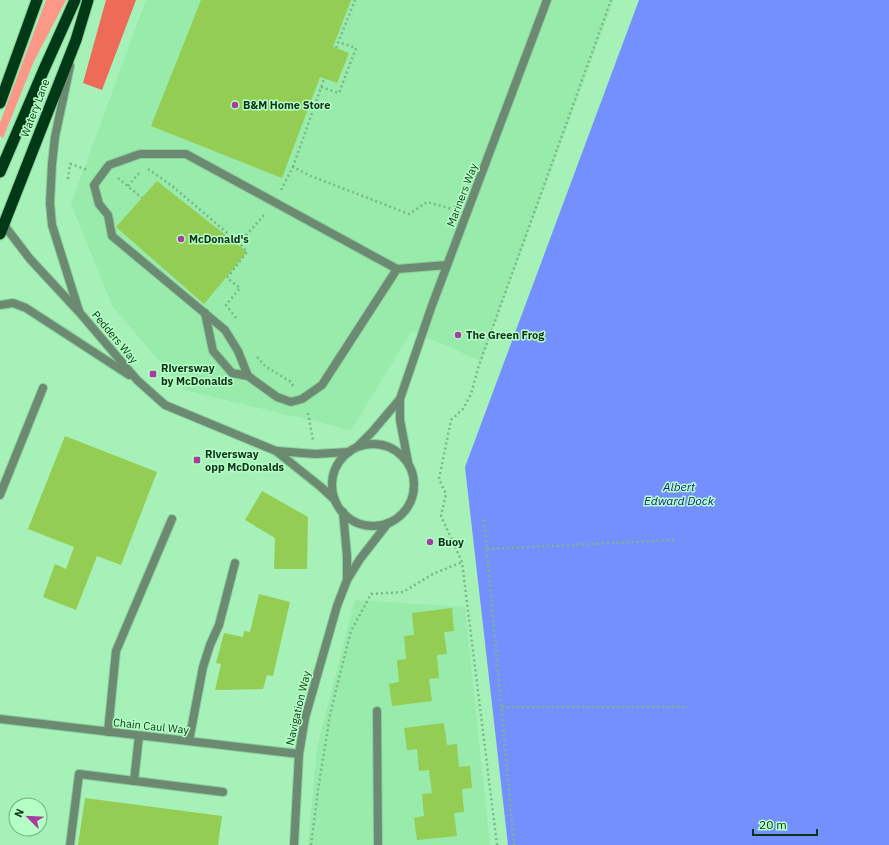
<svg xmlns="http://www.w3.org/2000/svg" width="889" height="845" font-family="'IBM Plex Sans',sans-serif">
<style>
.built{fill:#98ebab}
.green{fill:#fb9887}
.forest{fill:#ed6b57}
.water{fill:#7490fe}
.building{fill:#93cd53}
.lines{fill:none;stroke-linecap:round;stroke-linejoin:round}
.service-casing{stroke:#8bce9b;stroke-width:10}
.minor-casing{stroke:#8bce9b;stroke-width:10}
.tertiary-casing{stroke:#8bce9b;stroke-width:10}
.trunk-casing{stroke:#8bce9b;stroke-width:13}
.path{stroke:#79b788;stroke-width:2.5;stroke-dasharray:2 3;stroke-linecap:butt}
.service{stroke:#6c8a72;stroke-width:8}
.minor{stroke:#6c8a72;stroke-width:8}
.tertiary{stroke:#6c8a72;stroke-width:8}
.trunk{stroke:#013816;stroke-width:11}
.poi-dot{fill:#a63d9f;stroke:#b3ffc4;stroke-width:1.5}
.labels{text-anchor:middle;stroke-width:3;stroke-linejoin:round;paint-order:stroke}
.poi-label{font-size:11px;font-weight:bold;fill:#12311b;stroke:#b3ffc4;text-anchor:start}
.street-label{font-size:11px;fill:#12311b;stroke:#b3ffc4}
.water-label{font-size:12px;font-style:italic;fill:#1c1698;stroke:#b3ffc4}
</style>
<rect width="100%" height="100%" fill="#a6f1b7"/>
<!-- built -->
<g class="built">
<path d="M 146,0 L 614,0 L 481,361 L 412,331 L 351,430 L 184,390 L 113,307 L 71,204 Z"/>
<path d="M 355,600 L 465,607 L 490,845 L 308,845 L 317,748 Z"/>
</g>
<!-- green -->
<path class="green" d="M 46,0 L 66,0 L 34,61 L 3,138 L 0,136 L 0,123 Z"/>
<!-- forest -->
<path class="forest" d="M 106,0 L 136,0 L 102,90 L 83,83 Z"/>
<!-- water -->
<path class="water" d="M 639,0 L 889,0 L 889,845 L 508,845 L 465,467 Z"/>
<!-- building -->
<g class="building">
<path d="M 201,0 L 351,0 L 333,47 L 349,53 L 337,83 L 320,77 L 282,178 L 151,126 Z"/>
<path d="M 157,181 L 247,252 L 204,304 L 116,227 Z"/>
<path d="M 65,436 L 157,472 L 121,565 L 97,556 L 76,610 L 43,597 L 55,564 L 66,569 L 74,547 L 28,529 Z"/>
<path d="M 262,491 L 308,517 L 307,569 L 274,569 L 275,538 L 245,520 Z"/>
<path d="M 259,594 L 290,602 L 273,676 L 267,675 L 263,689 L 215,690 L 221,664 L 216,663 L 224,633 L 243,637 L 244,631 L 250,632 Z"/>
<path d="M 452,608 L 454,631 L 444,632 L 447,654 L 437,655 L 439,678 L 429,679 L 432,701 L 392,706 L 389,684 L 399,682 L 397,660 L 406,659 L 404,636 L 414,635 L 412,613 Z"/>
<path d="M 444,723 L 447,745 L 457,744 L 459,767 L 470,766 L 472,788 L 462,789 L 464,812 L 454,813 L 457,836 L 417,840 L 414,818 L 424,816 L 422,794 L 432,793 L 429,770 L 419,771 L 417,749 L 407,750 L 404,728 Z"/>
<path d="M 85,798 L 222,816 L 218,845 L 78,845 Z"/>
</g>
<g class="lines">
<!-- service casing -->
<g class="service-casing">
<g id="service">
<path d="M 397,269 L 186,154 L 140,154 L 109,165 L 94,185 L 99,204 L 108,215 L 112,236 L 225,330 L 238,351 L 248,376 L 277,397 L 291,402 L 302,399 L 322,385 L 397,269 L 447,265"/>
<path d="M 205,313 L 213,351 L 232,373 L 248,376"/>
<path d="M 0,495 L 43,388"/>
<path d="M 377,711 L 378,845"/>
<path d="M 108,732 L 116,651 L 172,519"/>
<path d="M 189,741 L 203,667 L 210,645 L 219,625 L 235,563"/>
<path d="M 134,781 L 139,736"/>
<path d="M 70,845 L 79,774 L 223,792"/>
</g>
</g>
<!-- minor casing -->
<g class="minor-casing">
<path id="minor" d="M 0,719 L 299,754"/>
</g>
<!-- tertiary casing -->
<g class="tertiary-casing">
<g id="tertiary">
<path d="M 70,66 L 55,137 L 52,164 L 50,203 L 52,225 L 79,311"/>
<path d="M 1,223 L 4,225 L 30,259 L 80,313 L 137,380 L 165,405 L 276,451 L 321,487 L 335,500"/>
<path d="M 0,305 L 13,303 L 26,308 L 129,375"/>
<path d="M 400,399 L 400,420 L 408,462"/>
<circle cx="373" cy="485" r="41"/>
<path d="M 358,446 L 372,432 L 400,399 L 431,308 L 547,0"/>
<path d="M 277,451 L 315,454 L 349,452"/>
<path d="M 343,512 L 347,556 L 347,579"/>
<path d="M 294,845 L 299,754 L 305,718 L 337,606 L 347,580 L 360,559 L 388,523"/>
</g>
</g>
<!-- trunk casing -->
<g class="trunk-casing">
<g id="trunk">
<path d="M 0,103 L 37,0"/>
<path d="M 0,172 L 45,67 L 75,0"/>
<path d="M 0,234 L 76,40 L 88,0"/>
</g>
</g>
<!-- path -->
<g class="path">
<path d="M 336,48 L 355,0"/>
<path d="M 321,87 L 339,93 L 356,48 L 339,42"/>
<path d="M 293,167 L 324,79"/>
<path d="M 148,169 L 171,185 L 239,243"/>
<path d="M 118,178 L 142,198"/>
<path d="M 68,179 L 70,164 L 88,170"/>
<path d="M 128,186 L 141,171"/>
<path d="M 281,190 L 293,167 L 311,176 L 409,214 L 427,202 L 452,209"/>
<path d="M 236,318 L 226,305 L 240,288 L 227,278 L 247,252 L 239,243 L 265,214"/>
<path d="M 257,357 L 265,366 L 291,382 L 293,386"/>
<path d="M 308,413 L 313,440"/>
<path d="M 484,520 L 514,845"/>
<path d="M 487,549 L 674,540"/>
<path d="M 502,707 L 687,707"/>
<path d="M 311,845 L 318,790 L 330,715 L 340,674 L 351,631 L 371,594 L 403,592 L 433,574 L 462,562"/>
<path d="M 497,845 L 462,562 L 441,516 L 446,494 L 439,479 L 451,420 L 463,409 L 471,394 L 478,368 L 611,0"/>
</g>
<!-- service -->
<use href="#service" class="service"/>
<!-- minor -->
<use href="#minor" class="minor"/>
<!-- tertiary -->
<use href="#tertiary" class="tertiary"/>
<!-- trunk -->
<use href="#trunk" class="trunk"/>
</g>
<!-- markers -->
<g class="poi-dot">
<circle cx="235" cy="105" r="4"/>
<circle cx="181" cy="239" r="4"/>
<circle cx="458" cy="335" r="4"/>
<rect x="149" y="370" width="8" height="8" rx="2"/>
<rect x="193" y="456" width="8" height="8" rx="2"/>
<circle cx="430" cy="542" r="4"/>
</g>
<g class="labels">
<!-- poi labels -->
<g class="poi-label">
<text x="243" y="109">B&amp;M Home Store</text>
<text x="189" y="243">McDonald's</text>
<text x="466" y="339">The Green Frog</text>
<text x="161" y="372">Riversway<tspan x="161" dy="13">by McDonalds</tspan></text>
<text x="205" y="458">Riversway<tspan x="205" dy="13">opp McDonalds</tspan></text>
<text x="438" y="546">Buoy</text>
</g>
<!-- street labels -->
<g class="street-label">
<text transform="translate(35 108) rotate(-69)" y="4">Watery Lane</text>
<text transform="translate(462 195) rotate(-69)" y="4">Mariners Way</text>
<text transform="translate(115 337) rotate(50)" y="4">Pedders Way</text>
<text transform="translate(298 708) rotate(-77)" y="4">Navigation Way</text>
<text transform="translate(151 726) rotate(6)" y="4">Chain Caul Way</text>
</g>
<!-- water labels -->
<g class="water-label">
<text x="679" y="491">Albert<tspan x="679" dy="14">Edward Dock</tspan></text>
</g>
</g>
<!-- north arrow -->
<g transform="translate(28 817) rotate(294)"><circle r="19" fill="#b3ffc4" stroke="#73ad80"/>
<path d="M0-3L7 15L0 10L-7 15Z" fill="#a63d9f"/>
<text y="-6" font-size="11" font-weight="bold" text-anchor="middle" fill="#12311b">N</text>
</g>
<!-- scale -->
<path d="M753 829v6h64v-6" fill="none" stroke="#12311b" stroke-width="2"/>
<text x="759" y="829" font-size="12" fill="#12311b" stroke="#b3ffc4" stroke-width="3" paint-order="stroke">20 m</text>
</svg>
